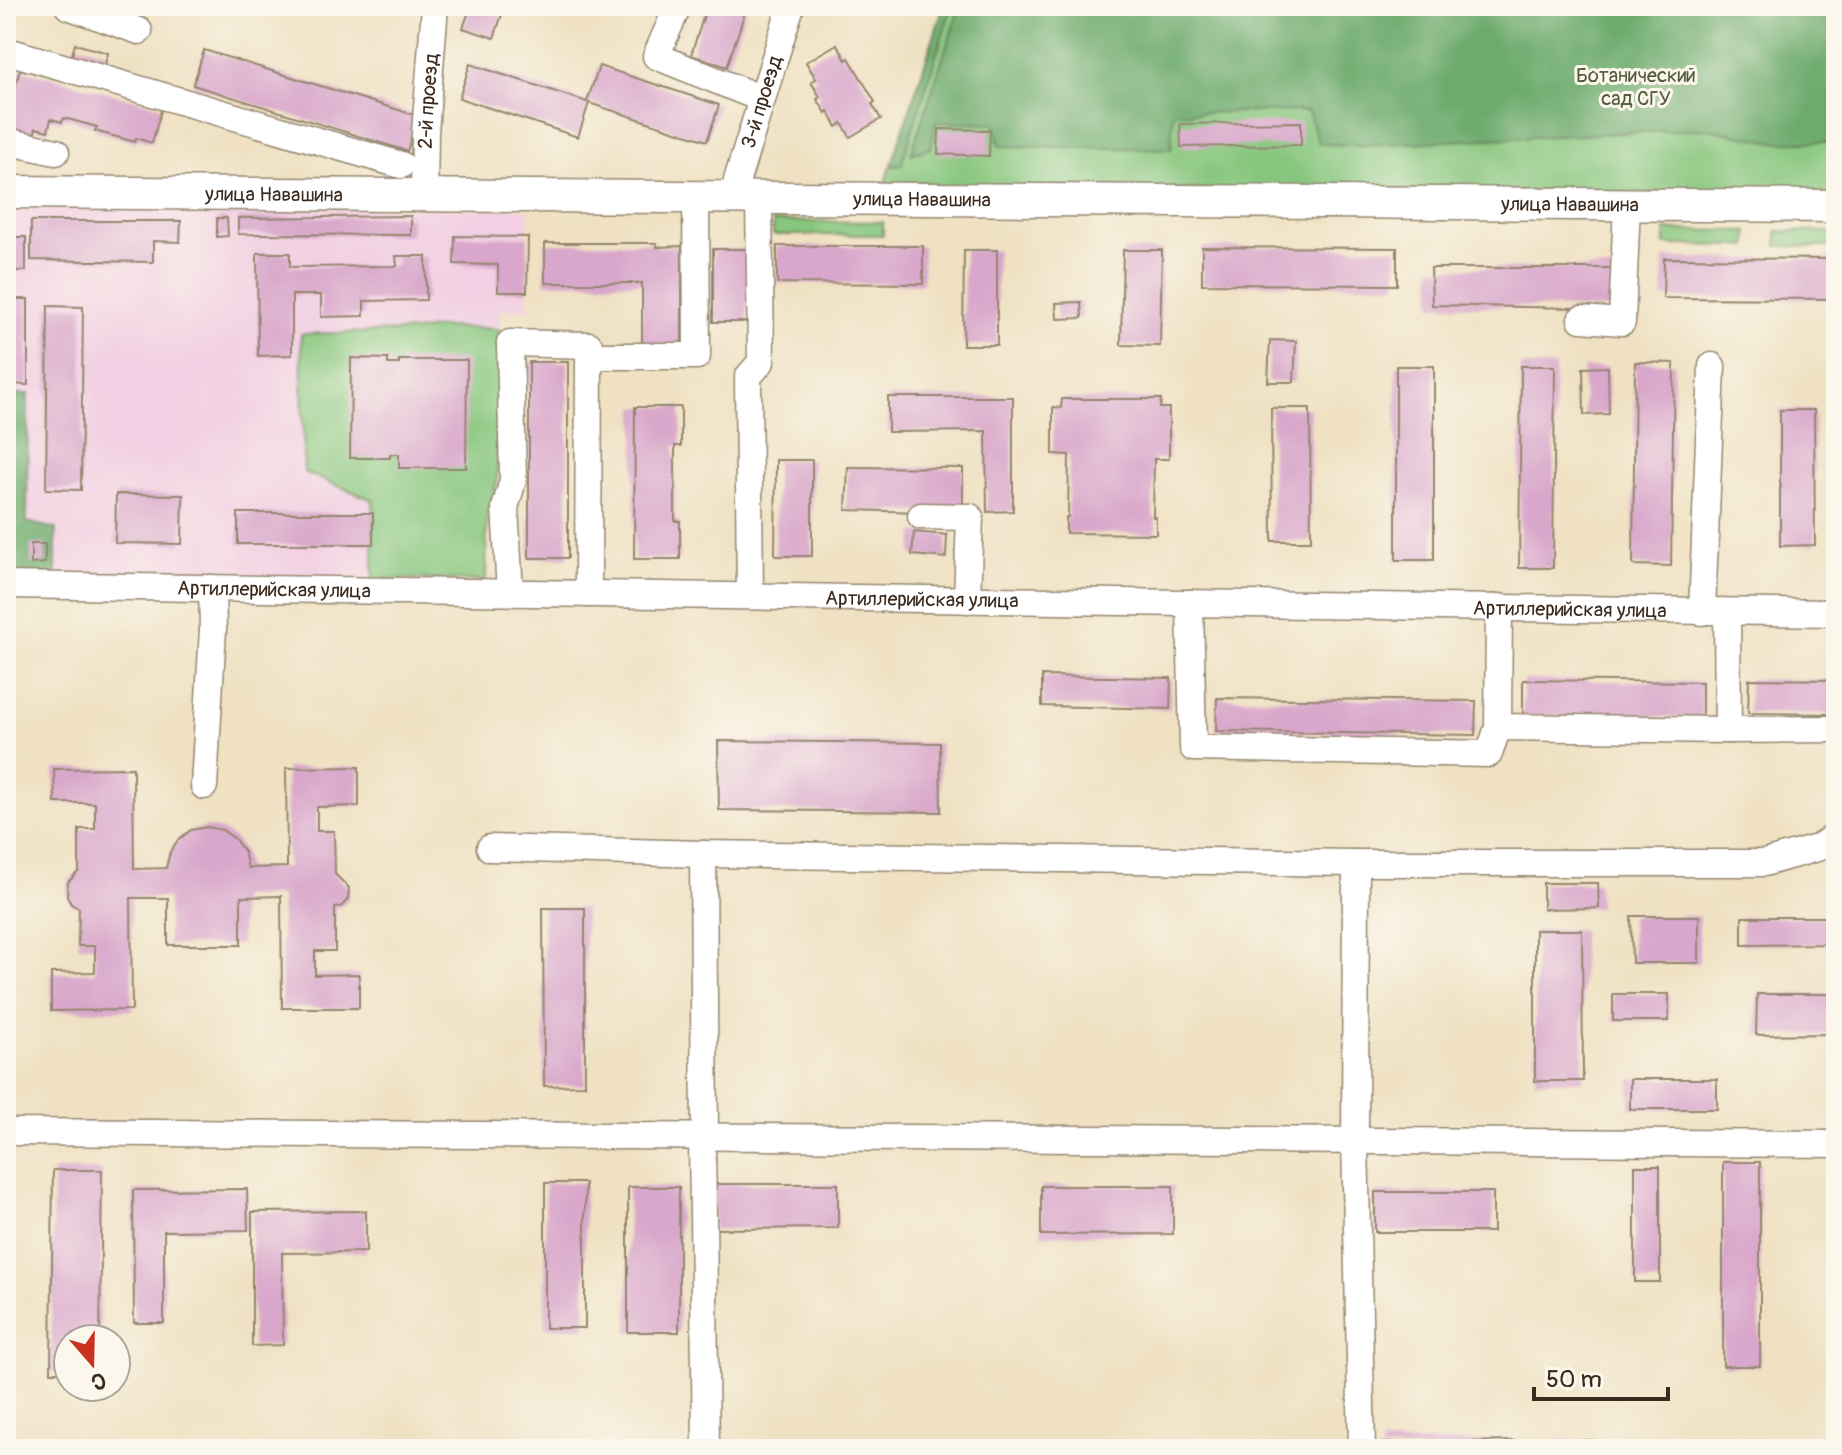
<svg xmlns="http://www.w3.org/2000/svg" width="1842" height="1455" font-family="Pangolin,sans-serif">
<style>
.built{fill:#f2cfe2}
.green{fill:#87c67e;stroke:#61784e;stroke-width:2}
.forest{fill:#6dab6d;stroke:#546a46;stroke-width:2}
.building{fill:#d9a7cb}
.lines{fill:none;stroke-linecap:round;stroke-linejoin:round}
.minor-casing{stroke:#958670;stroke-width:29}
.major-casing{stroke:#958670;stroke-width:35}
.minor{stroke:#fff;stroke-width:26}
.major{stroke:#fff;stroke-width:32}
.labels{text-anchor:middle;stroke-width:6;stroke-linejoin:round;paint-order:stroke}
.park-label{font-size:20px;fill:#52593b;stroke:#fbf7ec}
.street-label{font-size:20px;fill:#3b2a1e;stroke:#fbf7ec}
</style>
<rect width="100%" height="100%" fill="#fbf7ec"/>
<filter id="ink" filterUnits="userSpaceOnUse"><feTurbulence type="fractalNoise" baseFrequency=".0125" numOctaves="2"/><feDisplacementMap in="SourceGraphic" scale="16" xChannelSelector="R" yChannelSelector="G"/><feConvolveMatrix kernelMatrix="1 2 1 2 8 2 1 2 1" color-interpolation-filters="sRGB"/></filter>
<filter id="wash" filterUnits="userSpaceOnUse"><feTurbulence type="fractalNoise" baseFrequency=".006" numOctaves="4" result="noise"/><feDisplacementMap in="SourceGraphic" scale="32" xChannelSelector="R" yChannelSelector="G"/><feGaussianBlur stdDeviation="1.8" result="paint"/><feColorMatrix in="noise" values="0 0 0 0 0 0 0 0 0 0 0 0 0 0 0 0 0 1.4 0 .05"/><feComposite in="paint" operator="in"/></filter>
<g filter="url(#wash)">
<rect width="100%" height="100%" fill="#efe1c2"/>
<!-- built -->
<path class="built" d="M 6,209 L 528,209 L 527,292 L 529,309 L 499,310 L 499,329 L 440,327 L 413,331 L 302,334 L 373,500 L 373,578 L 56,574 L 27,522 L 28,395 L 6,395 Z"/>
<!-- green -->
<g class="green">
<path d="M 952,6 L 1836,6 L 1836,194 L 883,187 L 891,166 L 901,165 Z"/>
<path d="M 773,221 L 883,222 L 883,235 L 773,235 Z"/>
<path d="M 1665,230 L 1748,231 L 1748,246 L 1665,245 Z"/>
<path d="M 1777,231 L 1836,232 L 1836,247 L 1777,246 Z"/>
<path d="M 440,327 L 499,329 L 497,483 L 487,512 L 486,581 L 373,578 L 373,500 L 304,472 L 301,334 L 416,331 Z"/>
</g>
<!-- forest -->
<g class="forest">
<path d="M 944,6 L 952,6 L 901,165 L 891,166 Z"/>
<path d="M 960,6 L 1836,6 L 1836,142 L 1774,142 L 1707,129 L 1361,145 L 1319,144 L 1308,111 L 1173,113 L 1171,149 L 999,146 L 995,124 L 936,122 L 931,148 L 911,154 Z"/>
<path d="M 28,394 L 27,522 L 56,529 L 56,574 L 6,574 L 6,395 Z"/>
</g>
<g id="blocks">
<!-- building -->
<g class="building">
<path d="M 102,6 L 143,6 L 137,19 Z"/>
<path d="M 471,6 L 505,6 L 494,38 L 463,28 Z"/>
<path d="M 707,6 L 747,6 L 727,67 L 691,55 Z"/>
<path d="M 75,44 L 108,53 L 103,72 L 70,63 Z"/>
<path d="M 837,44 L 846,60 L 849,58 L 875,102 L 872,104 L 881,119 L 850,137 L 842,123 L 837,127 L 828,111 L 826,113 L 817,99 L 820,97 L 811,82 L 816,79 L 806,62 Z"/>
<path d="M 204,50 L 418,116 L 407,151 L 193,85 Z"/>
<path d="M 470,64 L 587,102 L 599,66 L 719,105 L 707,141 L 589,103 L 578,137 L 459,98 Z"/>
<path d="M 20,69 L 162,107 L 152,143 L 136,138 L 135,142 L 95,131 L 97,127 L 64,118 L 62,122 L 51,119 L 48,131 L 36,128 L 34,135 L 6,127 L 6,94 L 13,96 Z"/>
<path d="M 1301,122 L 1301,145 L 1181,147 L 1180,124 Z"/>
<path d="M 939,129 L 990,130 L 989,156 L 938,154 Z"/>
<path d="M 411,216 L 411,235 L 238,234 L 238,218 Z"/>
<path d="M 217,218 L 227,218 L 228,236 L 217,237 Z"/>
<path d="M 31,221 L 181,221 L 180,242 L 153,241 L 153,262 L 31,260 Z"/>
<path d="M 455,236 L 528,237 L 527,292 L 498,292 L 498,265 L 454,264 Z"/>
<rect x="6" y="237" width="20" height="34"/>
<path d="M 545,243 L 657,243 L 657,247 L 682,246 L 682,344 L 642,344 L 642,283 L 545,283 Z"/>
<path d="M 777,246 L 923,246 L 923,284 L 777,283 Z"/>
<path d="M 1202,247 L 1397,248 L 1397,285 L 1202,284 Z"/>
<path d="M 713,249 L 748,249 L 747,322 L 713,322 Z"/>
<path d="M 964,250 L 997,250 L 997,345 L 963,345 Z"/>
<path d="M 1123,250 L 1162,250 L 1160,346 L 1121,345 Z"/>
<path d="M 257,253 L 290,253 L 290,267 L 397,266 L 396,256 L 426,256 L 426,300 L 364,301 L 364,316 L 321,317 L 321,295 L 292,295 L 292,355 L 258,356 Z"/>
<path d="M 1664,258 L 1836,259 L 1836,299 L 1663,298 Z"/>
<path d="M 1431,268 L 1622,268 L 1620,309 L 1432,305 Z"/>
<path d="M 6,299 L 28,299 L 28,385 L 6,384 Z"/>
<path d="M 1081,302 L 1082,318 L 1057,319 L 1056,303 Z"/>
<path d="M 48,306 L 83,307 L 81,490 L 46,489 Z"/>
<path d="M 1270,340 L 1296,341 L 1294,382 L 1268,382 Z"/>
<path d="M 351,358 L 388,359 L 388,364 L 399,364 L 399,360 L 467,360 L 466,468 L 399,468 L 399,454 L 390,454 L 390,458 L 350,458 Z"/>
<rect x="529" y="362" width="39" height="196"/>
<path d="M 1635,362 L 1674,363 L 1671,566 L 1633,565 Z"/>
<rect x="1396" y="366" width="38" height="194"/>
<path d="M 1521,366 L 1555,366 L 1553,568 L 1519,568 Z"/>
<path d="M 1608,367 L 1609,414 L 1584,415 L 1583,368 Z"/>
<path d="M 888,397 L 1013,397 L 1013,511 L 987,512 L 986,431 L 888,432 Z"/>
<path d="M 1062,399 L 1161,399 L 1160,408 L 1169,408 L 1169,459 L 1154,459 L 1153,517 L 1156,517 L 1156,534 L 1066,533 L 1066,517 L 1068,517 L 1069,455 L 1053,454 L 1053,407 L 1061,408 Z"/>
<path d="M 635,407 L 681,407 L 681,446 L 675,446 L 675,521 L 680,521 L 680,559 L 634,559 Z"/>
<path d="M 1271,408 L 1310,408 L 1311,541 L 1272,541 Z"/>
<path d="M 1780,410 L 1814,410 L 1815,545 L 1780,546 Z"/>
<path d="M 776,460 L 812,460 L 812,556 L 775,556 Z"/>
<path d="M 848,467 L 963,468 L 963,513 L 846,510 Z"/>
<path d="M 116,494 L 183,495 L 182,544 L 115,543 Z"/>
<rect x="238" y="513" width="135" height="31"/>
<path d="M 914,532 L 947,535 L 946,558 L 912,555 Z"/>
<path d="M 31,544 L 45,544 L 45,563 L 31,564 Z"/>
<path d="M 1042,676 L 1171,678 L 1170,709 L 1042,706 Z"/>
<path d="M 1749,679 L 1836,680 L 1836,714 L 1748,713 Z"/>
<path d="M 1523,680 L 1702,682 L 1702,717 L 1523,716 Z"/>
<path d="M 1217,698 L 1476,701 L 1475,735 L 1216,731 Z"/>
<path d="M 718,741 L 940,743 L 941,812 L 719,810 Z"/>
<path d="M 359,767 L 359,806 L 317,807 L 317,831 L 334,831 L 335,874 L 349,888 L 348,899 L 342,906 L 335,908 L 335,951 L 315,951 L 315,975 L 359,974 L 359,1008 L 282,1008 L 281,896 L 241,897 L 241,945 L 168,945 L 168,898 L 131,898 L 132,1010 L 51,1011 L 51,973 L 95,972 L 95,946 L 78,946 L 79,908 L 71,904 L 67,896 L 68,882 L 79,871 L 79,829 L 95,829 L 95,803 L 55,803 L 54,769 L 133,768 L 134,869 L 166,868 L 170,852 L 178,840 L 191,830 L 207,827 L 222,830 L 235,839 L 244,852 L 248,868 L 287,867 L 286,768 Z"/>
<path d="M 1543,883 L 1598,883 L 1599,908 L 1543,909 Z"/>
<path d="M 543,908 L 585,908 L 585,1085 L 544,1086 Z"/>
<path d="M 1631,916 L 1699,916 L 1699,963 L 1632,963 Z"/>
<path d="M 1742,917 L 1836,917 L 1836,944 L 1742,945 Z"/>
<path d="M 1535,930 L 1582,930 L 1583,1081 L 1535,1081 Z"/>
<rect x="1613" y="994" width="56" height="27"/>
<path d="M 1757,994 L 1836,994 L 1836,1034 L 1756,1035 Z"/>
<rect x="1630" y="1079" width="87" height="30"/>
<rect x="1723" y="1162" width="37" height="204"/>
<rect x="1635" y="1166" width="25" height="116"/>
<path d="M 53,1170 L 102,1170 L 100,1339 L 68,1339 L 68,1372 L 51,1372 Z"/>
<rect x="545" y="1183" width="40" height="145"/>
<path d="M 714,1184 L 838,1184 L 838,1228 L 714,1229 Z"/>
<path d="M 1041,1186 L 1173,1186 L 1173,1234 L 1041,1235 Z"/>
<rect x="628" y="1187" width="51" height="145"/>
<path d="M 247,1189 L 248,1230 L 164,1231 L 164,1323 L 134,1323 L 133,1190 Z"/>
<rect x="1375" y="1192" width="118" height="40"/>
<path d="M 366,1211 L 366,1252 L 282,1253 L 283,1345 L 252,1346 L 252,1212 Z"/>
<path d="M 1593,1440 L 1593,1449 L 1381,1449 L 1381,1443 Z"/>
</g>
</g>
</g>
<g filter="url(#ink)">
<use href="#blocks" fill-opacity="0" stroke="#958670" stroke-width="2"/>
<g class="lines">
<!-- minor casing -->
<g class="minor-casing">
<g id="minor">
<path d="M 68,6 L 139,31"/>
<path d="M 678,6 L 656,56 L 762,99"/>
<path d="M 6,53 L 11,52 L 401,165"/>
<path d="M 6,141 L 56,152"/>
<path id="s1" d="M 424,197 L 425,132 L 435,6"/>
<path id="s2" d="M 735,198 L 737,180 L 791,6"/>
<path d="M 1581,319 L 1622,322 L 1627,204"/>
<path d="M 589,356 L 697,356 L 696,198"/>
<path d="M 921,516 L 970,517 L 967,600"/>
<path id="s3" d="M 6,585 L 1836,613"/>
<path d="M 510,592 L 505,508 L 513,480 L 510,343 L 589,345 L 588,594"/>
<path d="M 750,596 L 748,377 L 761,362 L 759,197"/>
<path d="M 1190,603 L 1193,748 L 1489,754 L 1498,727"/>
<path d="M 1499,607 L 1498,727 L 1728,730 L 1727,612"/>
<path d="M 1702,612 L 1712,366"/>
<path d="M 1728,730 L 1836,729"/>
<path d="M 204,786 L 213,629 L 212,588"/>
<path d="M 490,848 L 703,854"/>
<path d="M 1356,863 L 1355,1141 L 1362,1449"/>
<path d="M 6,1132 L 1836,1144"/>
<path d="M 702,1137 L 706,1449"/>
<path d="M 705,1137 L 703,854 L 1356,863 L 1764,863 L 1817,848 L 1836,836"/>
</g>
</g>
<!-- major casing -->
<g class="major-casing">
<g id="major">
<path id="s4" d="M 6,192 L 1836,206"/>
</g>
</g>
<!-- minor -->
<use href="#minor" class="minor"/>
<!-- major -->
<use href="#major" class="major"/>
</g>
</g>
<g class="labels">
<!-- park labels -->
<g class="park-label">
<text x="1636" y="82">Ботанический<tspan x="1636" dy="23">сад СГУ</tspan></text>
</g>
<!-- street labels -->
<g class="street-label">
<text dy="7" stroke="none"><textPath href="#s1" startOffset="96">2-й проезд</textPath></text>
<text dy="7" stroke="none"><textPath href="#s2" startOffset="100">3-й проезд</textPath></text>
<text dy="7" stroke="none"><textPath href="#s4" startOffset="268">улица Навашина</textPath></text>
<text dy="7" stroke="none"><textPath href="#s4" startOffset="916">улица Навашина</textPath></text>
<text dy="7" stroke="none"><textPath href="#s4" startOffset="1564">улица Навашина</textPath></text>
<text dy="7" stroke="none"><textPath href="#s3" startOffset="268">Артиллерийская улица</textPath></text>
<text dy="7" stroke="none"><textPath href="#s3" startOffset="916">Артиллерийская улица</textPath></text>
<text dy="7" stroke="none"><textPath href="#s3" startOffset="1564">Артиллерийская улица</textPath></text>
</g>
</g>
<!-- margin -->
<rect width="1842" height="1455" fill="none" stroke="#fbf7ec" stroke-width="32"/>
<!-- north arrow -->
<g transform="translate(92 1363) rotate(160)"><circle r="38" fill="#fbf7ec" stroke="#aea59a" stroke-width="2"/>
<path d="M0-6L14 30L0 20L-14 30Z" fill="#c8321e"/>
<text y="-12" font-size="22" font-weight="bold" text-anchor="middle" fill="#3b2a1e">С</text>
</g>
<!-- scale -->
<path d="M1534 1387v12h134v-12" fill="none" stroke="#3b2a1e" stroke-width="4"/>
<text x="1546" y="1387" font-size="24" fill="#3b2a1e" stroke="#fbf7ec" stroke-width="6" paint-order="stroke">50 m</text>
</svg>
